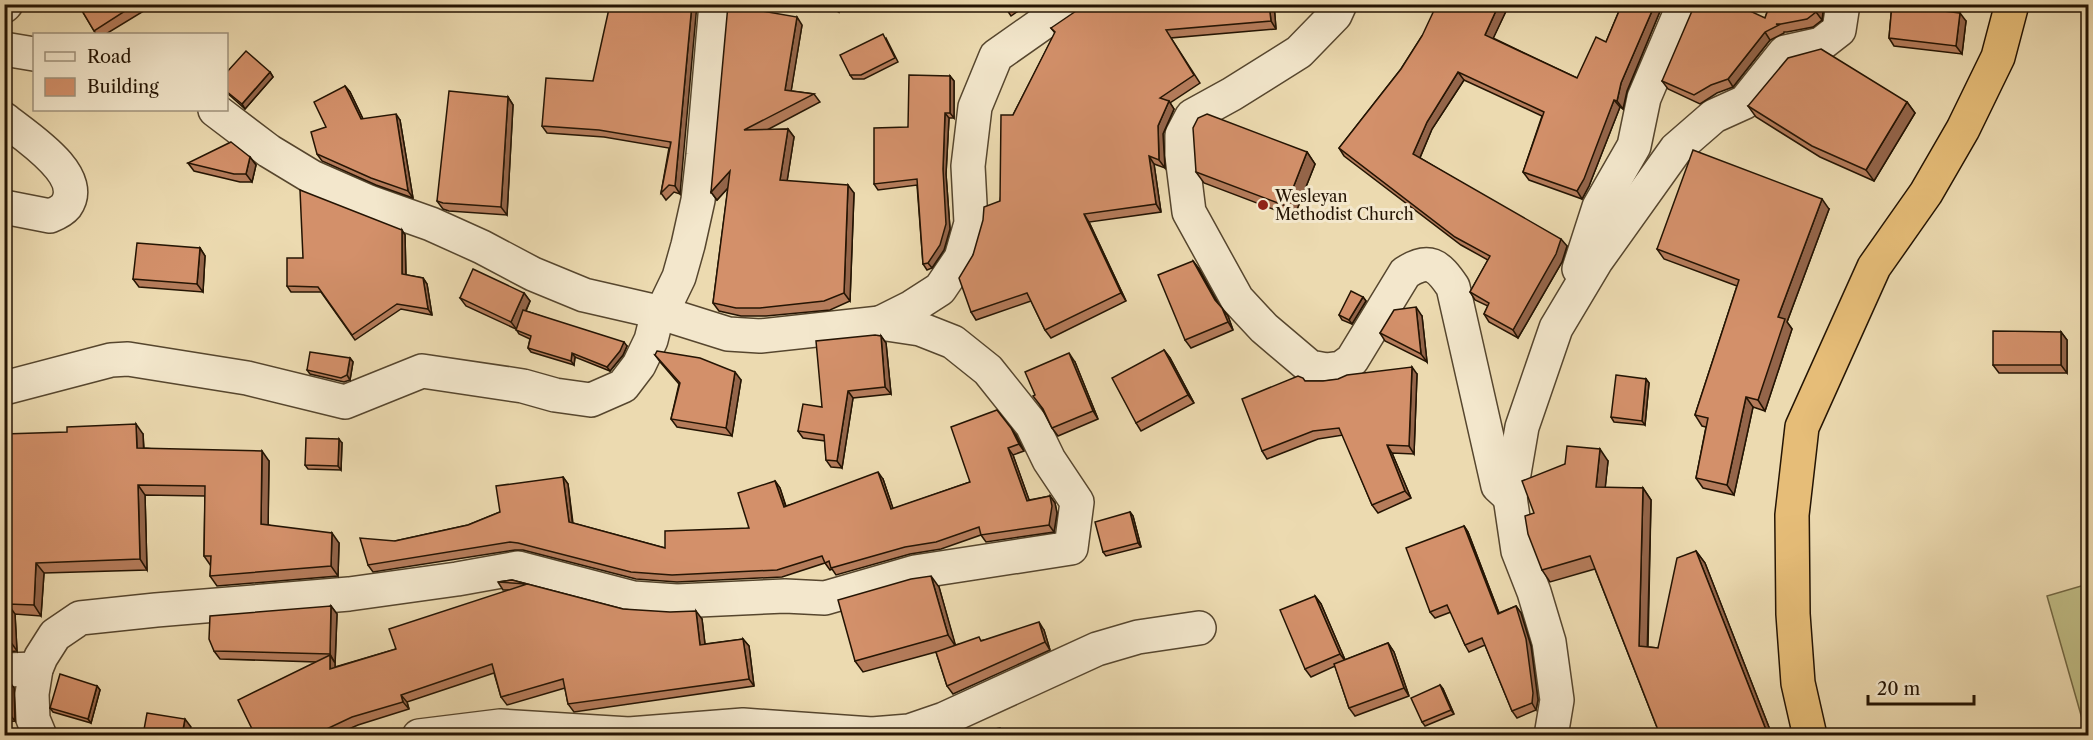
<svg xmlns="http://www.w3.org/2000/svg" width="2093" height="740" font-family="'Libre Caslon Text',serif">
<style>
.green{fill:#c0bd86;stroke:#726844;stroke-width:1.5}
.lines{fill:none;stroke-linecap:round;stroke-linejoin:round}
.minor-casing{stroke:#56462e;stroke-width:36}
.highway-casing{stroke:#241403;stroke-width:36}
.minor{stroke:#f3e7cc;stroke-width:33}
.highway{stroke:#e6bd78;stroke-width:33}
.wall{fill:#b57c5b;stroke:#241403;stroke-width:1.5}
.shaded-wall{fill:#94654a;stroke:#241403;stroke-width:1.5}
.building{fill:#d3906a;stroke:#241403;stroke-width:1.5}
.poi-dot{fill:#8f2418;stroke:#f3e7cc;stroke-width:2}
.labels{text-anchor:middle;stroke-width:6;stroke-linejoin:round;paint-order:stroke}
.poi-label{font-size:16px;fill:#241403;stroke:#f3e7cc;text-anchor:start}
</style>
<rect width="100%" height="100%" fill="#ecdab0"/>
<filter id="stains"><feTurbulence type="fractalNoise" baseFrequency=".00333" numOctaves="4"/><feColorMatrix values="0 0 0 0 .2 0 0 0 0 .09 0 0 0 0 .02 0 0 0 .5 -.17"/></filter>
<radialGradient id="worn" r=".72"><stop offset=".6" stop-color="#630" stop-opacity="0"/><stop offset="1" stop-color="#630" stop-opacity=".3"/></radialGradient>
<!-- green -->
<path class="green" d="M 2088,584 L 2088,735 L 2087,736 L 2047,596 Z"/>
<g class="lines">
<!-- minor casing -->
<g class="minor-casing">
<g id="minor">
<path d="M 1340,4 L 1335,15 L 1299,52 L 1232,94 L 1192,116 L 1182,135 L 1182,156 L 1189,212 L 1237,299 L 1264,328 L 1310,367 L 1326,370 L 1341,368 L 1352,360 L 1405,273 C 1429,257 1438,265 1453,287 L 1498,486 L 1510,497"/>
<path d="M 4,6 L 6,4"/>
<path d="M 4,49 L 34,54"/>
<path d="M 4,119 C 25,136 88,175 66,206 C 62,211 55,214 50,216 L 4,207"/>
<path d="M 1579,269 L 1599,207 L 1634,146 L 1644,98 L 1684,4"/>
<path d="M 880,323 L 912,307 L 940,289 L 961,258 L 971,223 L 968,166 L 975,107 L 996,56 L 1070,4"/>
<path d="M 4,388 L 111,360 L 128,359 L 247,378 L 345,402 L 422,371 L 523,386 L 555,395 L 591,400 L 623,386 L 639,365 L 651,340 L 658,312 L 666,304 L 679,277 L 688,245 L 698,200 L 703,155 L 716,4"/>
<path d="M 4,670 L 36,669"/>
<path d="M 40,736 L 33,719 L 32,694 L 36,669 L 41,657 L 55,635 L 80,618 L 156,610 L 349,594 L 457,579 L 518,568 L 633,598 L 677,601 L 785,596 L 825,598 L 915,572 L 1071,548 L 1077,502 L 1049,460 L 1032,425 L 988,370 L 953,342 L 920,329 L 880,323 L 760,336 L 728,334 L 658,312 L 584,295 L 533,274 L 482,247 L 431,224 L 369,202 L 312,177 L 269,151 L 215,110"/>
<path d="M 419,736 L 500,726 L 629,734 L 743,725 L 872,734 L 909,731 L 944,719 L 1097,649 L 1138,637 L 1199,628"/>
<path d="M 1551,736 L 1557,700 L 1549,642 L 1534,592 L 1518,551 L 1510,497 L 1522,427 L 1556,328 L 1596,261 L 1676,149 L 1714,116 L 1745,102 L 1785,52 L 1821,44 L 1839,30 L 1843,4"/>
</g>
</g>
<!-- highway casing -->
<g class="highway-casing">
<path id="highway" d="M 1810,736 L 1798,683 L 1793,614 L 1792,515 L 1802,427 L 1874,267 L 1926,193 L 1963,129 L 1998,57 L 2012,4"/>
</g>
<!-- minor -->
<use href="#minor" class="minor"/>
<!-- highway -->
<use href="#highway" class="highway"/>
</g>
<!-- wall -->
<g class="wall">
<path d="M 78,4 L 151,4 L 152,6 L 106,34 L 96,34 Z"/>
<path d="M 815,4 L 842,4 L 839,12 Z"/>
<path d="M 1003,4 L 1037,4 L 1030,9 L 1027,5 L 1011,16 Z"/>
<path d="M 1274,4 L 1276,29 L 1171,38 L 1200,83 L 1170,103 L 1174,109 L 1163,134 L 1165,168 L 1154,164 L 1161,212 L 1089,222 L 1126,301 L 1051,338 L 1045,330 L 1031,301 L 976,320 L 971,312 L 973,255 L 1000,201 L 1013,115 L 1055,33 L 1051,28 Z"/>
<path d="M 1622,4 L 1663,4 L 1627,91 L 1623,109 L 1620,107 L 1589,186 L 1582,199 L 1529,180 L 1523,172 L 1542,116 L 1464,80 L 1432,129 L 1420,158 L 1567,246 L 1562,262 L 1518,338 L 1489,322 L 1484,314 L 1488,306 L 1475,300 L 1470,292 L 1488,260 L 1461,245 L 1344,156 L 1339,148 L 1401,69 L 1422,36 L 1507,9 L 1493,38 L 1577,78 L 1606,42 Z"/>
<path d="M 1770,4 L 1824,4 L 1822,20 L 1813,27 L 1787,32 L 1784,32 L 1784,33 L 1770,40 L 1733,87 L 1717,93 L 1700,104 L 1668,89 L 1662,81 L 1765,18 Z"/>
<path d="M 1892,4 L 1943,4 L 1942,11 L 1966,21 L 1962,54 L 1894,46 L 1889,38 Z"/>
<path d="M 645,8 L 680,194 L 674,192 L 666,200 L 661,193 L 669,148 L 604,137 L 547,133 L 542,126 L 593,81 Z"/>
<path d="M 802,25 L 791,91 L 814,94 L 820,102 L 767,130 L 788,129 L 794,137 L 787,181 L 854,193 L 850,301 L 830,310 L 766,316 L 741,316 L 719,311 L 713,303 L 728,188 L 717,200 L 711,192 Z"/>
<path d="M 886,38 L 898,62 L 864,79 L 853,79 L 850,75 Z"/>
<path d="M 270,72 L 273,77 L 245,109 L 226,92 L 226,73 Z"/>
<path d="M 950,76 L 954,81 L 954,118 L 949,118 L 946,174 L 950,229 L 944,250 L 932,268 L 927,270 L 923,264 L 917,185 L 878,190 L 874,184 L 908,127 Z"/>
<path d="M 345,86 L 350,92 L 363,119 L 400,120 L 413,198 L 376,185 L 322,161 L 317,154 L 326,127 Z"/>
<path d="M 508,97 L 513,105 L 507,215 L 449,211 L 443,209 L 437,201 Z"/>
<path d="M 1907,102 L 1915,113 L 1874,181 L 1820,157 L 1756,117 L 1748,106 Z"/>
<path d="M 1307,152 L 1315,164 L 1294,217 L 1204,183 L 1196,172 Z"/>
<path d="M 250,157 L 256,165 L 252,182 L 240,182 L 194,171 L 188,163 Z"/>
<path d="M 1829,209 L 1787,322 L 1792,329 L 1765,411 L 1753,407 L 1734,495 L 1703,488 L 1696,478 L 1706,427 L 1702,426 L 1695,415 L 1737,286 L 1664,259 L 1657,249 Z"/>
<path d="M 405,235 L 406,275 L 423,278 L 427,284 L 432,315 L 401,309 L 355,340 L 321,292 L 291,292 L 287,286 L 303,258 Z"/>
<path d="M 200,248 L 205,256 L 203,292 L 139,287 L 133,279 Z"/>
<path d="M 1193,261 L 1199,269 L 1218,304 L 1228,316 L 1233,330 L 1191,348 L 1185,340 Z"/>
<path d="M 524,293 L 530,301 L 526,311 L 627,346 L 623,355 L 610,371 L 575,357 L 574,365 L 531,352 L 528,348 L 530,339 L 519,334 L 516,329 L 466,306 L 460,298 Z"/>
<path d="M 1363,297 L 1366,301 L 1352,324 L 1342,320 L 1339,315 Z"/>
<path d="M 1422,316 L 1427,362 L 1385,341 L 1380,333 Z"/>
<path d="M 2061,332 L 2067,340 L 2067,373 L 1999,373 L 1993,365 Z"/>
<path d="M 881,336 L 886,343 L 891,394 L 853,398 L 842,468 L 831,467 L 826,460 L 825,441 L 803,438 L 798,431 L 822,407 Z"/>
<path d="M 1164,350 L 1170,358 L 1194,403 L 1141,431 L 1136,423 Z"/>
<path d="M 655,355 L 741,380 L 732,436 L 677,427 L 671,419 L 679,384 L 661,363 Z"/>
<path d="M 350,358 L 353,362 L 350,380 L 344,382 L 310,374 L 307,370 Z"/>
<path d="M 1075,362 L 1098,419 L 1058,436 L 1052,428 L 1035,395 Z"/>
<path d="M 1417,374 L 1414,454 L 1392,453 L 1411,498 L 1378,513 L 1372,505 L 1343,435 L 1318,439 L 1267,459 L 1262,451 L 1305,381 L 1323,381 Z"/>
<path d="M 1646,379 L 1649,383 L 1645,425 L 1614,422 L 1611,417 Z"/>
<path d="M 4,434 L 143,434 L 144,448 L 269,461 L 268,525 L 339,543 L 338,576 L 217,586 L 210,576 L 211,566 L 204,556 L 205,496 L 145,495 L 147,570 L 44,573 L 41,616 L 15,614 L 17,651 L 4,652 Z"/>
<path d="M 1016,435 L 1024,451 L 1013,455 L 1029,500 L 1050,496 L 1055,503 L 1057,513 L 1054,532 L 986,542 L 981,535 L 941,549 L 910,554 L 836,575 L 832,569 L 830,570 L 825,563 L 782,577 L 677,582 L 636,579 L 523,550 L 515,550 L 373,572 L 368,565 L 395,541 L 468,525 L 500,512 L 563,477 L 568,484 L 573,523 L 665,548 L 749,528 L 775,481 L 780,488 L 786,506 L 883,479 L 893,509 L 970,482 Z"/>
<path d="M 342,443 L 341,470 L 308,469 L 305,465 Z"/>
<path d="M 1608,461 L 1605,488 L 1643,488 L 1651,500 L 1648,647 L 1658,648 L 1696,551 L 1705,563 L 1772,735 L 1660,735 L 1595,569 L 1550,582 L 1542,570 L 1534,513 L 1565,464 Z"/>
<path d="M 1130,512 L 1133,516 L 1141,547 L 1106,556 L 1103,552 Z"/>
<path d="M 1464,526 L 1468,532 L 1499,613 L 1516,606 L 1521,613 L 1531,646 L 1538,700 L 1536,710 L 1517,718 L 1512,711 L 1485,645 L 1469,652 L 1465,645 L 1451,612 L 1435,618 L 1430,612 Z"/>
<path d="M 512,580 L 623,609 L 702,619 L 705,644 L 743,639 L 749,646 L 754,686 L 574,712 L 568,704 L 565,688 L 507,705 L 501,697 L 494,673 L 407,702 L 409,709 L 358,725 L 335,735 L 255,735 L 316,662 L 220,659 L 214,651 L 331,606 L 337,614 L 335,667 L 396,649 L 509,590 L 503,590 L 498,582 Z"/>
<path d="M 939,587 L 955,645 L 1044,630 L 1050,650 L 953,694 L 947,686 L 936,652 L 863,672 L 855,661 Z"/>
<path d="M 1315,596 L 1321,604 L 1345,660 L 1388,643 L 1394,652 L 1409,696 L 1355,716 L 1349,708 L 1335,666 L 1311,677 L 1305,669 Z"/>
<path d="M 4,678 L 14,688 L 15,721 L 4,722 Z"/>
<path d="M 1440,685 L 1443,689 L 1454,714 L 1425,726 L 1422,722 Z"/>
<path d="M 97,686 L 100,690 L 91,723 L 53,712 L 50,708 Z"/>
</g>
<!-- shaded-wall -->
<g class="shaded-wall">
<path d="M 692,4 L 697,4 L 680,194 L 675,186 Z"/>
<path d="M 834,4 L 842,4 L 839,12 Z"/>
<path d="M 1269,4 L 1274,4 L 1276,29 L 1271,21 Z"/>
<path d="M 1499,4 L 1504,4 L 1507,9 L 1491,43 L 1485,35 Z"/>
<path d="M 1655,4 L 1663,4 L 1627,91 L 1623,109 L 1617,101 L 1621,83 Z"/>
<path d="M 1817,4 L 1824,4 L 1822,20 L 1816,12 Z"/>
<path d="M 1936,4 L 1943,4 L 1941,18 L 1936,10 Z"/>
<path d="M 1960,13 L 1966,21 L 1962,54 L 1956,46 Z"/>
<path d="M 797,17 L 802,25 L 790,98 L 785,90 Z"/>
<path d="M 1765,32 L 1770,40 L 1733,87 L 1728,79 Z"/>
<path d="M 270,72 L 273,77 L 245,109 L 242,104 Z"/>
<path d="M 1458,72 L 1464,80 L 1432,129 L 1418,162 L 1413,154 L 1427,122 Z"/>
<path d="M 950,76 L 954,81 L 954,118 L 950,113 Z"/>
<path d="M 345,86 L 350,92 L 366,125 L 361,119 Z"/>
<path d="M 508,97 L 513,105 L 507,215 L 501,207 Z"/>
<path d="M 1614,100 L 1620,107 L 1589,186 L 1582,199 L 1577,191 Z"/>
<path d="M 1169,101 L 1174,109 L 1163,134 L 1165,168 L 1159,160 L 1158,126 Z"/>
<path d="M 1907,102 L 1915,113 L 1874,181 L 1866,170 Z"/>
<path d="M 945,113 L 949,118 L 946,174 L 950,229 L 944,250 L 932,268 L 928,263 L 943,169 Z"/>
<path d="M 396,114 L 400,120 L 413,198 L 408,191 Z"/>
<path d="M 788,129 L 794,137 L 786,188 L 780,180 Z"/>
<path d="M 1307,152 L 1315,164 L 1294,217 L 1286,206 Z"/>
<path d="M 1149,156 L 1154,164 L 1161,212 L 1156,204 Z"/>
<path d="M 250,157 L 256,165 L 252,182 L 246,174 Z"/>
<path d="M 730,171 L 736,179 L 717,200 L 711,192 Z"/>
<path d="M 848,185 L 854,193 L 850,301 L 844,293 Z"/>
<path d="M 1822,199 L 1829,209 L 1787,322 L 1792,329 L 1765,411 L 1758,400 L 1778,317 Z"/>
<path d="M 1084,214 L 1089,222 L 1126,301 L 1121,293 Z"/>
<path d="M 402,230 L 405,235 L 406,280 L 402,274 Z"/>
<path d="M 1561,239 L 1567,246 L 1562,262 L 1518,338 L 1513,330 Z"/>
<path d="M 200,248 L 205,256 L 203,292 L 197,284 Z"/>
<path d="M 1193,261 L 1199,269 L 1221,308 L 1215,300 Z"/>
<path d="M 423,278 L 427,284 L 432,315 L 428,309 Z"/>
<path d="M 524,293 L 530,301 L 517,330 L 511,322 Z"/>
<path d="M 1363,297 L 1366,301 L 1352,324 L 1349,320 Z"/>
<path d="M 1416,307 L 1422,316 L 1427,362 L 1421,354 Z"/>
<path d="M 1222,308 L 1228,316 L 1233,330 L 1228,322 Z"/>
<path d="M 2061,332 L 2067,340 L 2067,373 L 2061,365 Z"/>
<path d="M 881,336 L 886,343 L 891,394 L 885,387 Z"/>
<path d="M 624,342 L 627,346 L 623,355 L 610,371 L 607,367 Z"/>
<path d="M 1164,350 L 1170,358 L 1194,403 L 1188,395 Z"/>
<path d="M 572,353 L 575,357 L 574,365 L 571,361 Z"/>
<path d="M 1069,353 L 1075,362 L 1098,419 L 1093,411 Z"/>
<path d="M 350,358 L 353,362 L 350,380 L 347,375 Z"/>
<path d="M 1412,367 L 1417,374 L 1414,454 L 1409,446 Z"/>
<path d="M 735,372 L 741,380 L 732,436 L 726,428 Z"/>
<path d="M 1646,379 L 1649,383 L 1645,425 L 1642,421 Z"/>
<path d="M 848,391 L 853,398 L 842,468 L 837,461 Z"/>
<path d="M 1746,397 L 1753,407 L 1734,495 L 1727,485 Z"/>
<path d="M 136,424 L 143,434 L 144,458 L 137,448 Z"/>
<path d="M 1011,428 L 1016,435 L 1024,451 L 1019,444 Z"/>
<path d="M 339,439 L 342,443 L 341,470 L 338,466 Z"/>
<path d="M 1387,445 L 1392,453 L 1411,498 L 1405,491 Z"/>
<path d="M 1008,448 L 1013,455 L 1032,508 L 1027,501 Z"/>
<path d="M 1600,449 L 1608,461 L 1604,499 L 1596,487 Z"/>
<path d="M 262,451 L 269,461 L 268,534 L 261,524 Z"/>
<path d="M 878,472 L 883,479 L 896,517 L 891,509 Z"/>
<path d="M 563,477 L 568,484 L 573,529 L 569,522 Z"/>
<path d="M 775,481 L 780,488 L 788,514 L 784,507 Z"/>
<path d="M 138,485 L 145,495 L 147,570 L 140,559 Z"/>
<path d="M 1643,488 L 1651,500 L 1647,658 L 1639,646 Z"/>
<path d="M 1050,496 L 1055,503 L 1057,513 L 1054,532 L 1049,525 Z"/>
<path d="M 1130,512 L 1133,516 L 1141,547 L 1138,543 Z"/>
<path d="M 1464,526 L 1468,532 L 1502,621 L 1498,614 Z"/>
<path d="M 332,533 L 339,543 L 338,576 L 331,566 Z"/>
<path d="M 1696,551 L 1705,563 L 1772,735 L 1768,735 Z"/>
<path d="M 36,563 L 44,573 L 41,616 L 34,605 Z"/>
<path d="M 931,576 L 939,587 L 956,647 L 948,635 Z"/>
<path d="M 1315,596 L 1321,604 L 1346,662 L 1340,654 Z"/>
<path d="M 8,604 L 15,614 L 17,651 L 10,641 Z"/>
<path d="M 331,606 L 337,614 L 335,663 L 330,654 Z"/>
<path d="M 1516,606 L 1521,613 L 1531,646 L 1538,700 L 1536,710 L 1532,703 Z"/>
<path d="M 696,611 L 702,619 L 706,653 L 700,645 Z"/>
<path d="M 1039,622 L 1044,630 L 1050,650 L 1045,642 Z"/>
<path d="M 743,639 L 749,646 L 754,686 L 749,679 Z"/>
<path d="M 1388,643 L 1394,652 L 1409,696 L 1404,688 Z"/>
<path d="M 330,655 L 335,663 L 335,677 L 330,669 Z"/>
<path d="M 7,678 L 14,688 L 15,721 L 7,711 Z"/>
<path d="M 1440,685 L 1443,689 L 1454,714 L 1451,710 Z"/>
<path d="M 97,686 L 100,690 L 91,723 L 88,719 Z"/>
<path d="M 401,695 L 407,702 L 409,709 L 403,702 Z"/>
<path d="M 185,719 L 191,727 L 189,735 L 182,735 Z"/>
</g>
<!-- building -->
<g class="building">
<path d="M 78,4 L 136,4 L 94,31 Z"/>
<path d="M 610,4 L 629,4 L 645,8 L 646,4 L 692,4 L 675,186 L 669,185 L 661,193 L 671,142 L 599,130 L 542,126 L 546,78 L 593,81 Z"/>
<path d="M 1003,4 L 1010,4 L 1005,8 Z"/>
<path d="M 1081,4 L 1269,4 L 1271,21 L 1166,30 L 1194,75 L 1160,98 L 1169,101 L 1158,126 L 1159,160 L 1149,156 L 1156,204 L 1084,214 L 1121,293 L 1045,330 L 1027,293 L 971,312 L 959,278 L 973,255 L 983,220 L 984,207 L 1000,201 L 1001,115 L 1013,115 L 1055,32 L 1051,28 L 1076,11 Z"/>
<path d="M 1437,4 L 1499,4 L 1485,35 L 1577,78 L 1596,37 L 1606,42 L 1622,4 L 1655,4 L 1621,83 L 1617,101 L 1614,100 L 1584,179 L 1577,191 L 1523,172 L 1544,112 L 1458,72 L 1427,122 L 1413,154 L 1561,239 L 1556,254 L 1513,330 L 1484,314 L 1489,303 L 1470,292 L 1490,256 L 1455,237 L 1339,148 L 1401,69 L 1422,36 Z"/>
<path d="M 1695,4 L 1735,4 L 1765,18 L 1770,4 L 1817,4 L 1816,12 L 1807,19 L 1781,24 L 1776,24 L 1779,25 L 1765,32 L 1728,79 L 1711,85 L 1694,95 L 1662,81 Z"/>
<path d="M 1892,4 L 1936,4 L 1936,10 L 1960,13 L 1956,46 L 1889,38 Z"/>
<path d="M 728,5 L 797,17 L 785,90 L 814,94 L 744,130 L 788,129 L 780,180 L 848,185 L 844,293 L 824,301 L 760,308 L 736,308 L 713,303 L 730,171 L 711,192 Z"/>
<path d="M 883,34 L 895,58 L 861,75 L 850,75 L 840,55 Z"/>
<path d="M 1821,49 L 1907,102 L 1866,170 L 1812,146 L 1748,106 L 1788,58 Z"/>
<path d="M 246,51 L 270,72 L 242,104 L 226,91 L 226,73 Z"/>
<path d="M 909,75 L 950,76 L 950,113 L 945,113 L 943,169 L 946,224 L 940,245 L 928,263 L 923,264 L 917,179 L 874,184 L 874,128 L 908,127 Z"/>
<path d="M 345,86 L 361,119 L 396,114 L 408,191 L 371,178 L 317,154 L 311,132 L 326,127 L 314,102 Z"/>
<path d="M 449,91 L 508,97 L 501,207 L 443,203 L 437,201 Z"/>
<path d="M 1207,114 L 1307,152 L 1286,206 L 1196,172 L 1193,128 L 1198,118 Z"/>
<path d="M 231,142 L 250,157 L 246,174 L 234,174 L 188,163 Z"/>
<path d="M 1693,150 L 1822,199 L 1778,317 L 1785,319 L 1758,400 L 1746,397 L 1727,485 L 1696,478 L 1708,418 L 1695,415 L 1739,280 L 1657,249 Z"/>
<path d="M 300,190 L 402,230 L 402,274 L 423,278 L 428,309 L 397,304 L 352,335 L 318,287 L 287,286 L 287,258 L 303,258 Z"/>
<path d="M 137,243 L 200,248 L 197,284 L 133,279 Z"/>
<path d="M 1193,261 L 1215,300 L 1222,308 L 1228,322 L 1185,340 L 1158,275 Z"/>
<path d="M 473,269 L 524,293 L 511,322 L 460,298 Z"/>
<path d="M 1351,291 L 1363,297 L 1349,320 L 1339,315 Z"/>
<path d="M 1416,307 L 1421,354 L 1380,333 L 1394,310 Z"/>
<path d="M 523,310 L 624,342 L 620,351 L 607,367 L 572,353 L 571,361 L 528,348 L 531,336 L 516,330 Z"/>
<path d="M 1993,331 L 2061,332 L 2061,365 L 1993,365 Z"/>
<path d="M 875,335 L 881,336 L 885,387 L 848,391 L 837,461 L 826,460 L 824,435 L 798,431 L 803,404 L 822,407 L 816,341 Z"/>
<path d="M 1164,350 L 1188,395 L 1136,423 L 1112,378 Z"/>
<path d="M 657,351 L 700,358 L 735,372 L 726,428 L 671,419 L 680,383 L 655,355 Z"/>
<path d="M 310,352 L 350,358 L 347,375 L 341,378 L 307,370 Z"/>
<path d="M 1069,353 L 1093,411 L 1052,428 L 1043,409 L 1033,396 L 1035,395 L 1025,372 Z"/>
<path d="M 1412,367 L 1409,446 L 1387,445 L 1405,491 L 1372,505 L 1339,428 L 1313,431 L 1262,451 L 1242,399 L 1298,376 L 1303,378 L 1305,381 L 1323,381 L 1338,379 L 1347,375 Z"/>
<path d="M 1616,375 L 1646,379 L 1642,421 L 1611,417 Z"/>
<path d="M 997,410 L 1011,428 L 1019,444 L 1008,448 L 1027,501 L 1050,496 L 1052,506 L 1049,525 L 981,535 L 979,527 L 936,542 L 905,547 L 831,568 L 829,561 L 825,563 L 822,556 L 777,570 L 672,575 L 631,572 L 518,543 L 510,542 L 368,565 L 360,538 L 395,541 L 468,525 L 500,512 L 496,486 L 563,477 L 569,522 L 665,548 L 665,531 L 749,528 L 738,493 L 775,481 L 784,507 L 878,472 L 891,509 L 970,482 L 951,427 Z"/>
<path d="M 136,424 L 137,448 L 262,451 L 261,524 L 332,533 L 331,566 L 210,576 L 211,556 L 204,556 L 205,486 L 138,485 L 140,559 L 36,563 L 34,605 L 8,604 L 10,641 L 4,641 L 4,434 L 67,432 L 67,427 Z"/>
<path d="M 306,438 L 339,439 L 338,466 L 305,465 Z"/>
<path d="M 1567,446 L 1600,449 L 1596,487 L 1643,488 L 1639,646 L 1658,648 L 1677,558 L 1696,551 L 1768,735 L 1660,735 L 1590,556 L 1542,570 L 1528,534 L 1525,516 L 1534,513 L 1522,481 L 1565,464 Z"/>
<path d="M 1130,512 L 1138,543 L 1103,552 L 1095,522 Z"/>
<path d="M 1464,526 L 1498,614 L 1516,606 L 1526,639 L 1533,693 L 1532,703 L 1512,711 L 1482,638 L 1465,645 L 1447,605 L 1430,612 L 1406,548 Z"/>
<path d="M 931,576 L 948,635 L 855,661 L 838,600 L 911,579 Z"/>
<path d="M 512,580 L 623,609 L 670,612 L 696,611 L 700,645 L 743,639 L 749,679 L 568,704 L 563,679 L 501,697 L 492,664 L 401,695 L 403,702 L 352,717 L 314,735 L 255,735 L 238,700 L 330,655 L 330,669 L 396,649 L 389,629 L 527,584 L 498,582 Z"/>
<path d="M 1315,596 L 1340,654 L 1305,669 L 1280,610 Z"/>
<path d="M 331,606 L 330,654 L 214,651 L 209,639 L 210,616 Z"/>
<path d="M 1039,622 L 1045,642 L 947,686 L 936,652 L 979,637 L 981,641 Z"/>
<path d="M 1388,643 L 1404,688 L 1349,708 L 1334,664 Z"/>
<path d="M 60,674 L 97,686 L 88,719 L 50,708 Z"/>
<rect x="4" y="678" width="3" height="33"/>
<path d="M 1440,685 L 1451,710 L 1422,722 L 1411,698 Z"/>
<path d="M 147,713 L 185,719 L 182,735 L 143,735 Z"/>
<path d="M 1000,728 L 1002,735 L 968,735 Z"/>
</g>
<!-- markers -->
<circle class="poi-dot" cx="1263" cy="205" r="6"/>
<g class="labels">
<!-- poi labels -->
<g class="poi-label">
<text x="1275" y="202">Wesleyan<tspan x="1275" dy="18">Methodist Church</tspan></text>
</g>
</g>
<!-- margin -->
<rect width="2093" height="740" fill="none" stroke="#ecdab0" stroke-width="24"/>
<rect x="6" y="6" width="2081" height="728" fill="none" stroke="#241403" stroke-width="3"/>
<rect x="12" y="12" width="2069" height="716" fill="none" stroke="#241403" stroke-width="1.5"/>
<!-- legend -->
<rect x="33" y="33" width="195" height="78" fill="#f3e7cc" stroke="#a0937c" stroke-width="1.5"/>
<rect x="45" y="52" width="30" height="9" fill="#f3e7cc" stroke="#a0937c" stroke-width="1.5"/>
<text x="87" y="63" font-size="18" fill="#241403">Road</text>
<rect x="45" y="78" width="30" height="18" fill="#d3906a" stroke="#a0937c" stroke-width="1.5"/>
<text x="87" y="93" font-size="18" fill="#241403">Building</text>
<!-- scale -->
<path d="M1868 695v9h106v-9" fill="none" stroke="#241403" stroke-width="3"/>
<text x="1877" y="695" font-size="18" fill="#241403" stroke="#f3e7cc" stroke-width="4.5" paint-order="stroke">20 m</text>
<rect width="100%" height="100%" filter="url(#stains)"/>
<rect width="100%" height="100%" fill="url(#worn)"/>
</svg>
